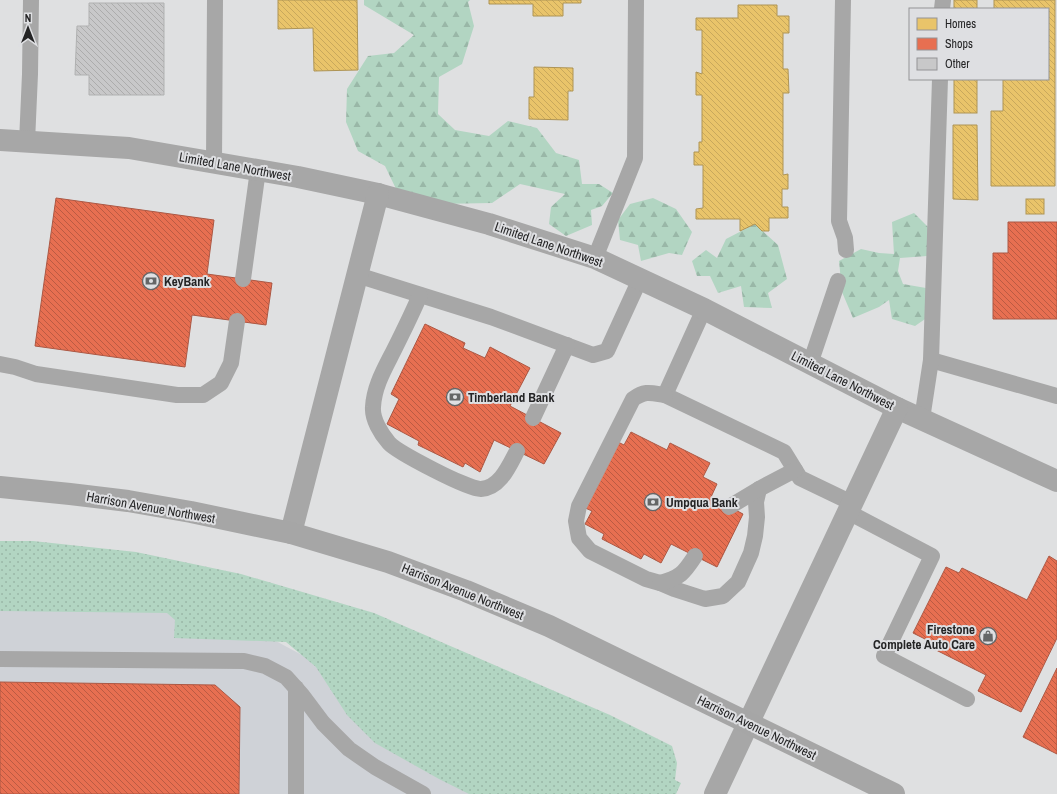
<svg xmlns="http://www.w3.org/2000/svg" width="1057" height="794" font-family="'Archivo Narrow',sans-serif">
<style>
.built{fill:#cfd2d7}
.grass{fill:url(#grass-dots)}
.forest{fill:url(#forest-firs)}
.homes{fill:url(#homes-back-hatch);stroke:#ae9455}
.shops{fill:url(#shops-back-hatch);stroke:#ac5844}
.building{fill:url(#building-back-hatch);stroke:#b0b1b1}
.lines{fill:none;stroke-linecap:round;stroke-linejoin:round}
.lane{stroke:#a7a7a7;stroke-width:16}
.street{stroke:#a7a7a7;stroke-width:22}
.secondary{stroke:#a6a6a6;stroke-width:22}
.labels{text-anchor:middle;stroke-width:4;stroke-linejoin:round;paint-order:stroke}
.street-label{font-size:13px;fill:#242425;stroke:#dedfe2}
.poi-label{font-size:13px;font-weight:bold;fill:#242425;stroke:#dedfe2;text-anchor:start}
</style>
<defs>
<pattern id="grass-dots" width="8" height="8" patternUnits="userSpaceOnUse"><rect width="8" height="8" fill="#b2d5c2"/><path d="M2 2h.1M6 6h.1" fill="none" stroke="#99b7a7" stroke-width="1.8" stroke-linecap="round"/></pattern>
<pattern id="forest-firs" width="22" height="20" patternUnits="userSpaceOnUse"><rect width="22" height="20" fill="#b2d5c2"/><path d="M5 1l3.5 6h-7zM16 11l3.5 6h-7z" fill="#99b7a7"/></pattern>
<pattern id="homes-back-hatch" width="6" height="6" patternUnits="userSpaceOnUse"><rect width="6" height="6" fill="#e9c46a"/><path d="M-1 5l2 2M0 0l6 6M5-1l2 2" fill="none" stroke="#c8a85c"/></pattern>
<pattern id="shops-back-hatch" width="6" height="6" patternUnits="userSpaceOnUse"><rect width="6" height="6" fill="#e76f51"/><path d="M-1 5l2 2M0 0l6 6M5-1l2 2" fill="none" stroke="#bb5b43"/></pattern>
<pattern id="building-back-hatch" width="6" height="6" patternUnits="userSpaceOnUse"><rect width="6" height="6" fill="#c8c8c9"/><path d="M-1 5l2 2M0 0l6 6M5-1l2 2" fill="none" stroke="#acacac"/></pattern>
</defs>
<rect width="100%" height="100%" fill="#dfe0e1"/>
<!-- built -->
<path class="built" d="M 0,596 L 192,596 L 560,794 L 0,794 Z"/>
<!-- grass -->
<path class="grass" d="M 0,541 L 33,541 L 136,552 L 241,574 L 374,613 L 610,715 L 672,746 L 677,763 L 675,780 L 681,783 L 676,794 L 469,794 L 439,779 L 375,743 L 347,715 L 316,667 L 286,642 L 174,638 L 175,620 L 167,613 L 0,611 Z"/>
<!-- forest -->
<g class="forest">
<path d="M 364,0 L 470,0 L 468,2 L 474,26 L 462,64 L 439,77 L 438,114 L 455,130 L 489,136 L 508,121 L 537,128 L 556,153 L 579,160 L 582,184 L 599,184 L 613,193 L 602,206 L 591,210 L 592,225 L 566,236 L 549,224 L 551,207 L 565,194 L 520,184 L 492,203 L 438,204 L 398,193 L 385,166 L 358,151 L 346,122 L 347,89 L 368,56 L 394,53 L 414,35 L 364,5 Z"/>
<path d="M 653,198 L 676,209 L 692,232 L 682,255 L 669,253 L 641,261 L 638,245 L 620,240 L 618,220 L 630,204 Z"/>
<path d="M 914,213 L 930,229 L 927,256 L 900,258 L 898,271 L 903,284 L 926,288 L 928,317 L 915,326 L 892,319 L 889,300 L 879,307 L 853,318 L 842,292 L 839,261 L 861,249 L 879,253 L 894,254 L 892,222 Z"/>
<path d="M 755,224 L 778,245 L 787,279 L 768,293 L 772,308 L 744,307 L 741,286 L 718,293 L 710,276 L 697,276 L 692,261 L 706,250 L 717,258 L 726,239 Z"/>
</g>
<!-- homes -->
<g class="homes">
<path d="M 278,0 L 357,0 L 358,70 L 314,71 L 313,28 L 278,29 Z"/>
<path d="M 489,0 L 581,0 L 581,3 L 563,3 L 563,16 L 533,16 L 533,4 L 489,4 Z"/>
<rect x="954" y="0" width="23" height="9"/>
<path d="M 994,0 L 1055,0 L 1055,186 L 991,186 L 991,111 L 1003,111 L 1003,79 L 1048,79 L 1048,9 L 994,9 Z"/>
<path d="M 738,5 L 777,5 L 777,16 L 789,16 L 789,33 L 783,33 L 783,69 L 788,69 L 789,93 L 783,93 L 783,175 L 788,174 L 788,189 L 782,189 L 782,207 L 788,207 L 788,218 L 769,218 L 769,231 L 762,231 L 755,224 L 740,231 L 740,219 L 696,219 L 696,209 L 703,208 L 703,165 L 694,165 L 694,152 L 699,152 L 699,142 L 702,142 L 702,95 L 696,95 L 696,72 L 702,74 L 702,30 L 696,30 L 696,18 L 738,18 Z"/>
<path d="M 534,67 L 573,68 L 573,91 L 568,91 L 568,120 L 529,119 L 529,97 L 534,97 Z"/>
<rect x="954" y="79" width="23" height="34"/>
<path d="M 953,125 L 977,125 L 978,200 L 953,199 Z"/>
<rect x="1026" y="199" width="18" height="15"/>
</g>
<!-- shops -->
<g class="shops">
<path d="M 56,198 L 214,220 L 207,274 L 272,283 L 266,325 L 192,315 L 185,367 L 35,346 Z"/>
<path d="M 1008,222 L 1057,222 L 1057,319 L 993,319 L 993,253 L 1008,253 Z"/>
<path d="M 425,324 L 465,343 L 463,348 L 485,358 L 490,347 L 530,368 L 510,406 L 561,433 L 544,464 L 494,440 L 480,472 L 465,463 L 463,467 L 418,445 L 419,441 L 387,424 L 399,399 L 391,394 Z"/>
<path d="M 631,432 L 667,450 L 670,443 L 710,463 L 703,477 L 717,484 L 711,497 L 743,514 L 717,567 L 671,544 L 661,563 L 644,554 L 641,559 L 602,539 L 604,534 L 585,524 L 592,511 L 583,507 L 616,441 L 624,445 Z"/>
<path d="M 1049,556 L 1057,561 L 1057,638 L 1021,712 L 978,691 L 986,675 L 924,644 L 927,640 L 913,633 L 946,567 L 959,573 L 962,568 L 1027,600 Z"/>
<path d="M 1057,668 L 1057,754 L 1023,737 Z"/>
<path d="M 0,682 L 215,685 L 240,707 L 239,794 L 0,794 Z"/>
</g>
<!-- building -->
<path class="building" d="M 89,3 L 164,3 L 164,95 L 89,95 L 89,75 L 75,75 L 77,26 L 89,26 Z"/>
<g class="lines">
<!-- lane -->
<g class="lane">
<path d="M 843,0 L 839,221 L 845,238 L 846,250"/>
<path d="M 942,9 L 943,0"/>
<path d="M 27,142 L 30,74 L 31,0"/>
<path d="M 214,163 L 215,0"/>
<path d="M 595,258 L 635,158 L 636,0"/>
<path d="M 357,275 L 491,317 L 593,355 L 607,351 L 640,279"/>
<path d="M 243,279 L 258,170"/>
<path d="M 420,295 C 412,314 403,332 394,350 C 385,368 374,386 373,407 C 372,419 381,434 389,443 C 397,452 469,490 481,489 C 500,488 509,466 517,451"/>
<path d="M 704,309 L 665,395 L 784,452 L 800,478 L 852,503"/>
<path d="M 931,360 L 1057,396"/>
<path d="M 0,364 L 15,367 L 36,374 L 177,395 L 203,395 L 221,383 L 231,363 L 237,321"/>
<path d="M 810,364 L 838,281"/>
<path d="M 665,395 C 651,393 646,390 633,399 L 579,506 L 576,521 L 579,538 L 590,551 L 646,579 L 660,583 L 674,589 L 705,599 L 723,596 L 738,582 L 751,553 L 755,536 L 757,517 L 756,502 L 759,489"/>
<path d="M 533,418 L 567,345"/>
<path d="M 922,419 L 931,360 L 940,79"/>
<path d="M 729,507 L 759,489 L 795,470"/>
<path d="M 848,512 L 932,556 L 884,656 L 967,699"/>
<path d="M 660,583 C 680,578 684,573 695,556"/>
<path d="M 0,659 L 244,661 L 265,666 L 286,677 L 302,695 L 323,723 L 349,749 L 375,767 L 423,794"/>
<path d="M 296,688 L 296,794"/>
</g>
<!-- street -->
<g class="street">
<path d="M 0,140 L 129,148 L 298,177 L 378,194 L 489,224 L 595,258 L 704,309 L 897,408 L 1057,481"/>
<path d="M 291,533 L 378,194"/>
<path d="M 715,794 L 897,408"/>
</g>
<!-- secondary -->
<path class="secondary" d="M 0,487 L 70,494 L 128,501 L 191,512 L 291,533 L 388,562 L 466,591 L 549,626 L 894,794"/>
</g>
<!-- icons -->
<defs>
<g id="bank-ring" transform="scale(0.9)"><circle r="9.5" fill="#dedfe2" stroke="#656667" stroke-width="1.5"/><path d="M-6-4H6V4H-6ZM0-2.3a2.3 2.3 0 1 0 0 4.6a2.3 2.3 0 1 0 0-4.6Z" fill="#656667"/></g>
<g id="shop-ring" transform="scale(0.9)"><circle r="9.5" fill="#dedfe2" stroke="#656667" stroke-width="1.5"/><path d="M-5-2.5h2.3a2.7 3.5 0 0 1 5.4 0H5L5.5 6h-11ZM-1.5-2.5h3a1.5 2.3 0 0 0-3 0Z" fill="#656667"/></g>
</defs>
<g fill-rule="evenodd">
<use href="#bank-ring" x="151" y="281"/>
<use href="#bank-ring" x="455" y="397"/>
<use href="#bank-ring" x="653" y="502"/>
<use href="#shop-ring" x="988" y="636"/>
</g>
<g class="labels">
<!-- street labels -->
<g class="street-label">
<text transform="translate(235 166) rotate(10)" y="5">Limited Lane Northwest</text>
<text transform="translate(549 244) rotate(19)" y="5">Limited Lane Northwest</text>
<text transform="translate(843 380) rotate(27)" y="5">Limited Lane Northwest</text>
<text transform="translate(151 507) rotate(10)" y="5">Harrison Avenue Northwest</text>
<text transform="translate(463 591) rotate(22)" y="5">Harrison Avenue Northwest</text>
<text transform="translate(757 727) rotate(26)" y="5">Harrison Avenue Northwest</text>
</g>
<!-- poi labels -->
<g class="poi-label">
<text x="164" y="286">KeyBank</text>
<text x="468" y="402">Timberland Bank</text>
<text x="666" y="507">Umpqua Bank</text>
<text x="975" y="634" text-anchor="end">Firestone<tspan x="975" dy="15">Complete Auto Care</tspan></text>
</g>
</g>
<!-- legend -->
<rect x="909" y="8" width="140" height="72" fill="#dedfe2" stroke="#949496"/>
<rect x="917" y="18" width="20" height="12" fill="#e9c46a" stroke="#949496"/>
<text x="945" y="28" font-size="12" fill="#242425">Homes</text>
<rect x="917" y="38" width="20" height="12" fill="#e76f51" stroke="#949496"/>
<text x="945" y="48" font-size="12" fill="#242425">Shops</text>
<rect x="917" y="58" width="20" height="12" fill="#c8c8c9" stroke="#949496"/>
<text x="945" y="68" font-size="12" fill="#242425">Other</text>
<!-- north arrow -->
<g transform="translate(28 28)" stroke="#dedfe2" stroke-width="3" paint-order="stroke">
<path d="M0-3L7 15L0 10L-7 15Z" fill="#242425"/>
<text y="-6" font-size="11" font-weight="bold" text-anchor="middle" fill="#242425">N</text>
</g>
</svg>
